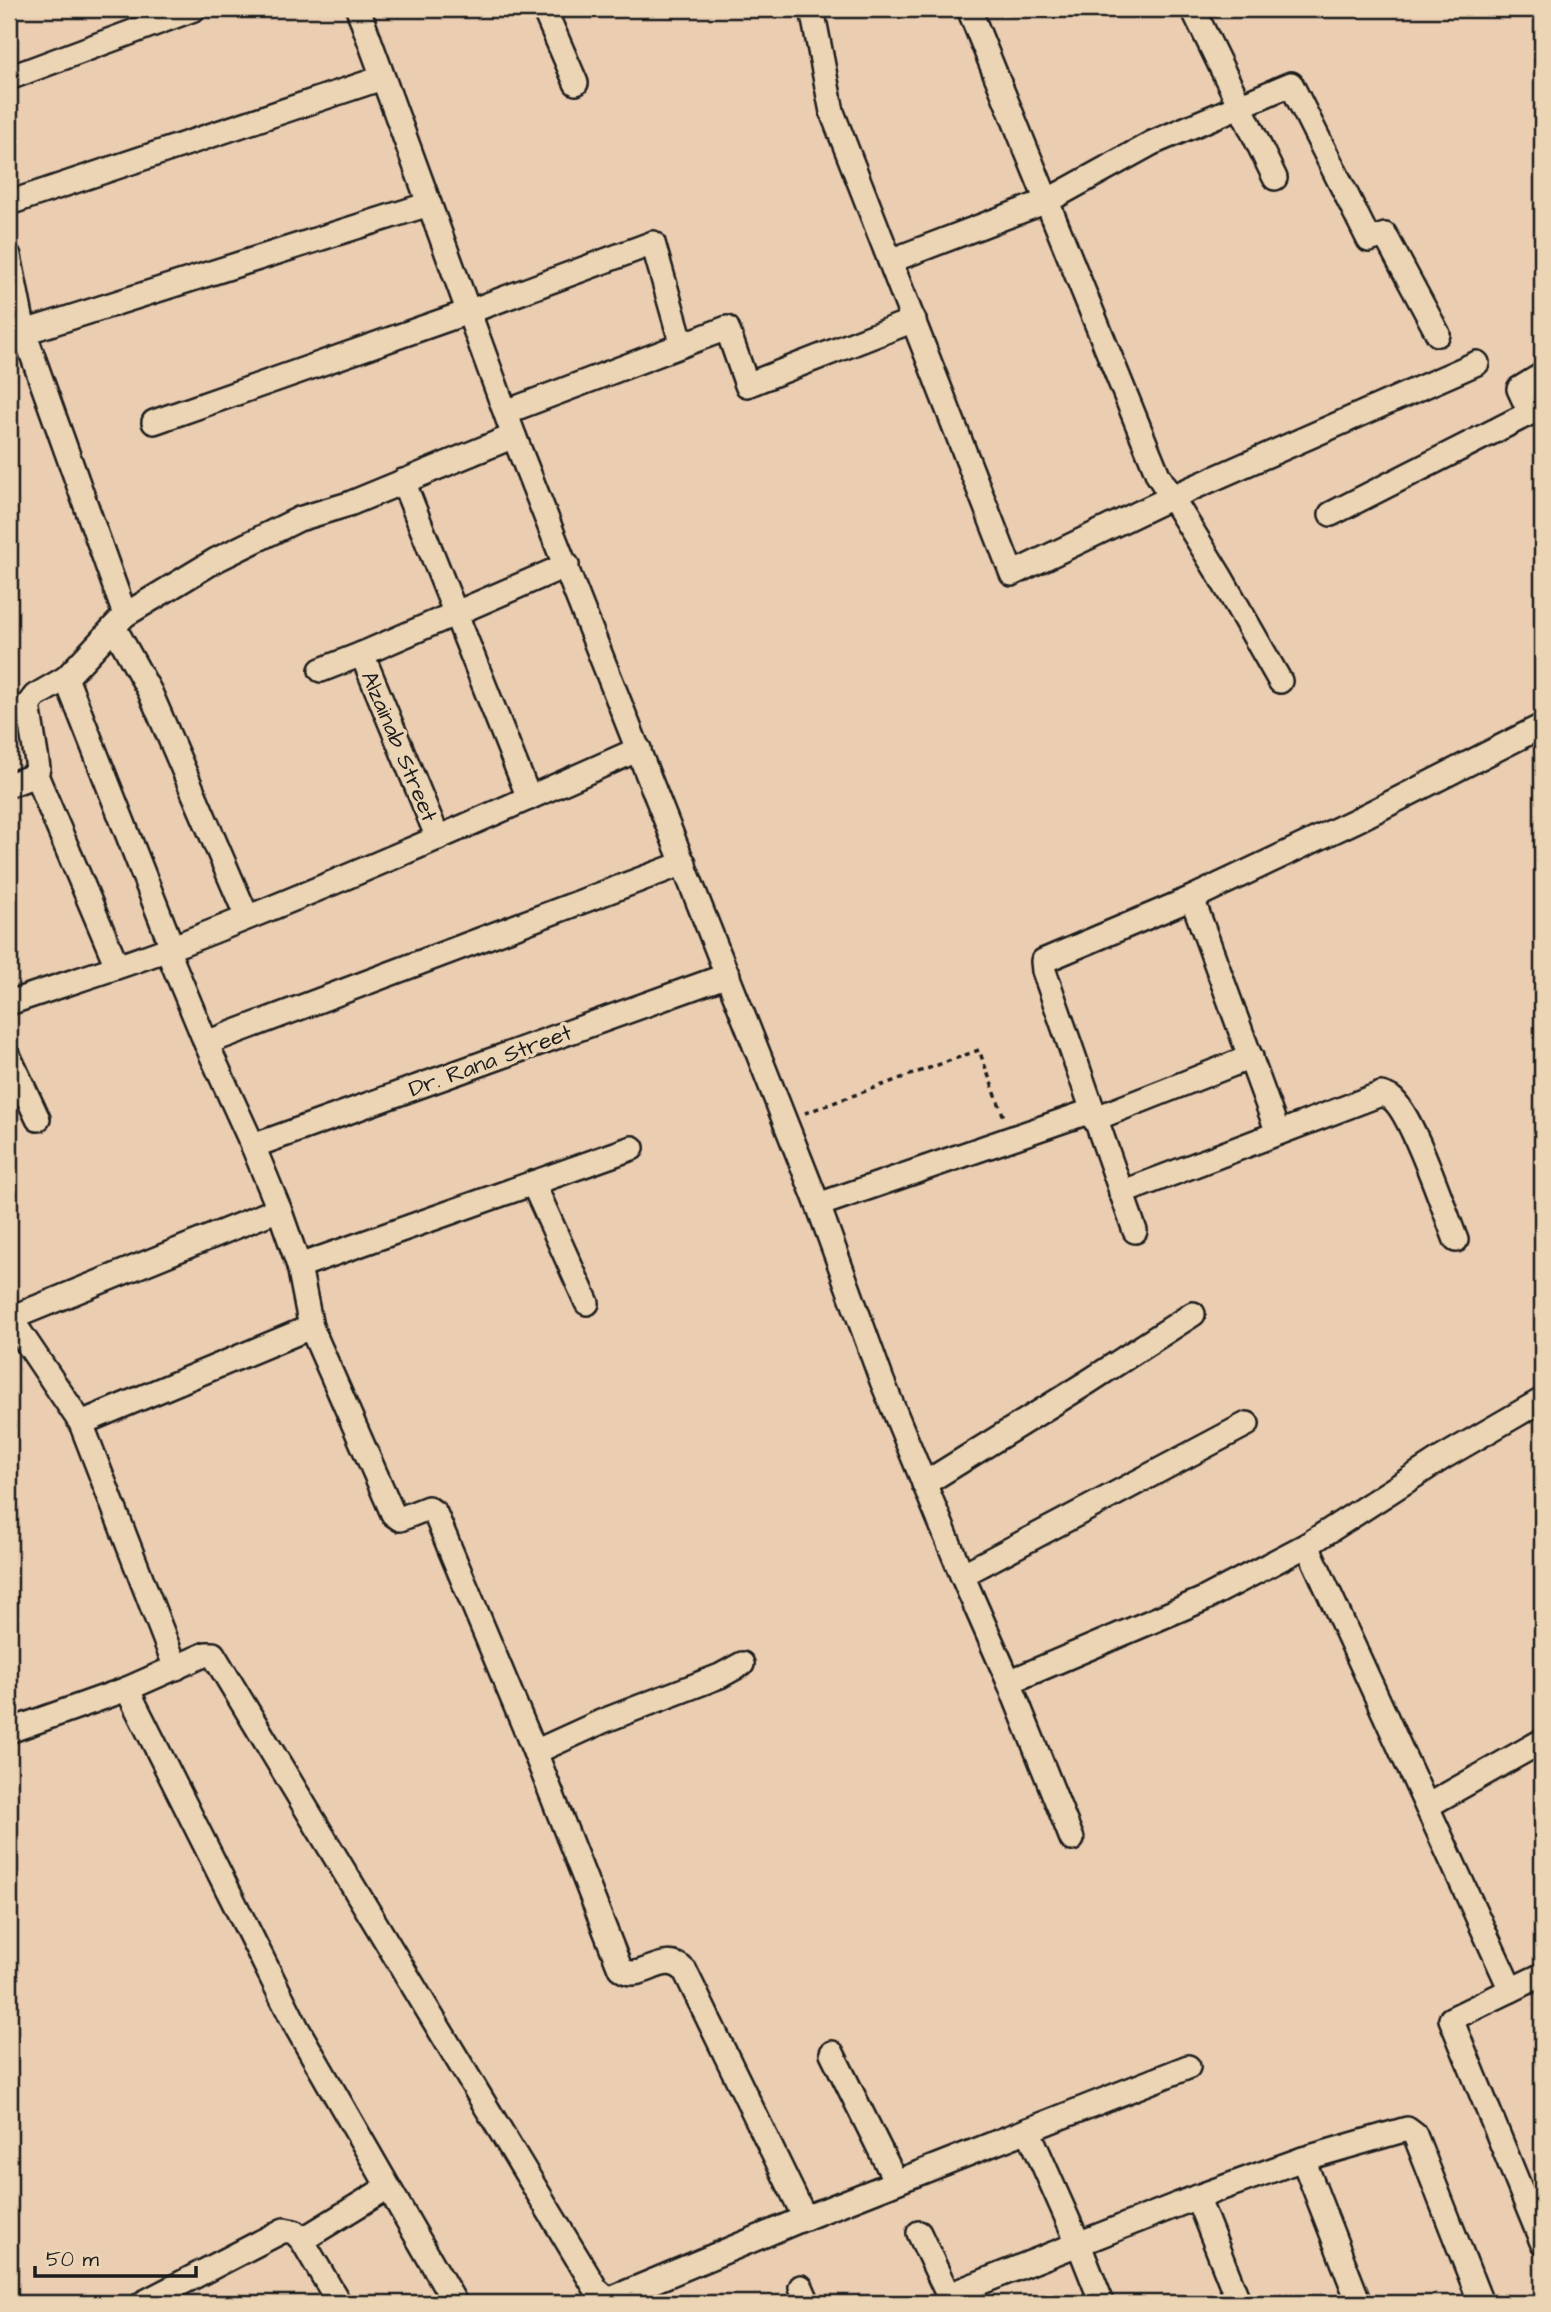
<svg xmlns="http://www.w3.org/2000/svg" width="1551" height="2312" font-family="'Architects Daughter',sans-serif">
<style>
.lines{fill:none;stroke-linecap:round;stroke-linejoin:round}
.minor-casing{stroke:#1c1c1c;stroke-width:28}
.path{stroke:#1c1c1c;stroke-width:3.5;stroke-dasharray:5 5;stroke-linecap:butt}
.minor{stroke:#ecd5b5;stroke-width:23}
.labels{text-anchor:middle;stroke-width:7;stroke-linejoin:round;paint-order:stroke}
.street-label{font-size:23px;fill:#1c1c1c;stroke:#ecd5b5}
</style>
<rect width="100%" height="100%" fill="#ebcdb2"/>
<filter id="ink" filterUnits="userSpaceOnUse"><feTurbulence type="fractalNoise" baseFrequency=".0143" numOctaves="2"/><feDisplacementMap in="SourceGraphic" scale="14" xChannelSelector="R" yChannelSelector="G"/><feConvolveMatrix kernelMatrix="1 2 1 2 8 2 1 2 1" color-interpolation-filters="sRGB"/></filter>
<g filter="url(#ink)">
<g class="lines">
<!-- minor casing -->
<g class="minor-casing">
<g id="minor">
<path d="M 358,9 L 514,436 L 818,1205 L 882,1381 L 962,1575 L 1009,1682 L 1072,1839"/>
<path d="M 544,9 L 576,83"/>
<path d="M 812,9 L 832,112 L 1012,574 L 1172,497 L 1477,363"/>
<path d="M 969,9 L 1158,475 L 1220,576 L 1280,681"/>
<path d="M 1193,9 L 1275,178"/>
<path d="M 9,78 L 194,9"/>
<path d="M 9,203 L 382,78"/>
<path d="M 9,256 L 24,332 L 125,615"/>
<path d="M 890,261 L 1047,201 L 1152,143 L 1291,84 L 1369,240 L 1385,235 L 1438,334"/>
<path d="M 9,337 L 429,204"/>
<path d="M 506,412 L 727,328 L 747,385 L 914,320"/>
<path d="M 154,422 L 468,312 L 653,243 L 682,345"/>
<path d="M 403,481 L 529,798"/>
<path d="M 1331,514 L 1530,413 L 1519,389 L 1542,375"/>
<path d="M 114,627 L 150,692 L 247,917"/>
<path d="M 362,654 L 438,838"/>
<path d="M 321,670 L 362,654 L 567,565"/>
<path d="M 66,678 L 172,947"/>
<path d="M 36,775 L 117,966"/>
<path d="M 9,785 L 36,775 L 38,768 L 28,705 L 35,696 L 66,678 L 125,615 L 216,560 L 299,519 L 349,504 L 514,436"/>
<path d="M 1192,898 L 1278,1133"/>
<path d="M 167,949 L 206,1043 L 253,1146 L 279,1209 L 299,1266 L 311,1327 L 393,1514 L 400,1519 L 428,1508 L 435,1513 L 535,1752 L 620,1968 C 640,1986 663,1948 685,1971 L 805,2218"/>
<path d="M 9,1003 C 61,985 114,969 165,950 C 325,889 482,819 639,749"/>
<path d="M 206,1043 L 684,863"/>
<path d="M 9,1057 L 38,1119"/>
<path d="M 1094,1119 L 1251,1057"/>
<path d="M 253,1146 L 728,975"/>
<path d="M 533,1183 L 587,1303"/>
<path d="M 1121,1193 L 1381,1094 C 1385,1095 1388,1096 1391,1098 C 1412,1112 1445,1213 1456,1240"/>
<path d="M 818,1205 L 1091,1111"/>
<path d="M 1135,1231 L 1044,971 L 1043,961 L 1192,898 L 1359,819 L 1542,726"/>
<path d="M 299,1266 L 632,1148"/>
<path d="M 9,1316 L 81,1423 L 176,1668"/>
<path d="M 11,1318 L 279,1209"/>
<path d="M 81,1423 L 311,1327"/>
<path d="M 924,1484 L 1088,1382 L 1193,1314"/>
<path d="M 1307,1545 L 1511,1990"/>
<path d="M 962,1575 L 1247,1424"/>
<path d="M 1009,1682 L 1204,1599 L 1307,1545 L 1442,1458 L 1542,1400"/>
<path d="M 127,1689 L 297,2028 L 455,2303"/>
<path d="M 9,1731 L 127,1689 L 206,1654 L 213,1654 L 596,2289 L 608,2300 L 805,2218 L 1188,2067"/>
<path d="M 535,1752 L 603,1721 L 720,1676 L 742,1664"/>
<path d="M 1427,1806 L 1542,1741"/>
<path d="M 1542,1975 L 1451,2019 L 1542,2242"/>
<path d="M 832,2053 L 896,2182"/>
<path d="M 1028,2130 L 1079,2245 L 1102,2303"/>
<path d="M 1303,2159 L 1359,2303"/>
<path d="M 1197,2197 L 1239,2303"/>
<path d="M 919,2233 L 951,2301"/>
<path d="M 302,2240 L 388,2187"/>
<path d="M 801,2287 L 808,2303"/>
<path d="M 143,2303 L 284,2230 L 294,2232 L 302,2240 L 339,2303"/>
<path d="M 951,2303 L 959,2291 L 1197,2197 L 1303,2159 L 1407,2129 L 1415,2135 L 1481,2303"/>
</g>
</g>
<!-- path -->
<path class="path" d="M 805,1113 L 979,1050 L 1005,1120"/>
<!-- minor -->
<use href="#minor" class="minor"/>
</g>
</g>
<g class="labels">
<!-- street labels -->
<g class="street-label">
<text transform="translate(400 746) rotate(67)" y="8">Alzainab Street</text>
<text transform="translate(490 1060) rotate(-20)" y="8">Dr. Rana Street</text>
</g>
</g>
<!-- margin -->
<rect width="1551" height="2312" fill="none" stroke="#ecd5b5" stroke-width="35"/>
<rect x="18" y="18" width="1516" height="2277" fill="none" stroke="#1c1c1c" stroke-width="2.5" filter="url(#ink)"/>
<!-- scale -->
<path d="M35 2266v10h161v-10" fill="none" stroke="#1c1c1c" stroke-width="3.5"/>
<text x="46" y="2266" font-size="21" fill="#1c1c1c" stroke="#ecd5b5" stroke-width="5" paint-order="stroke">50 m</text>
</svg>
